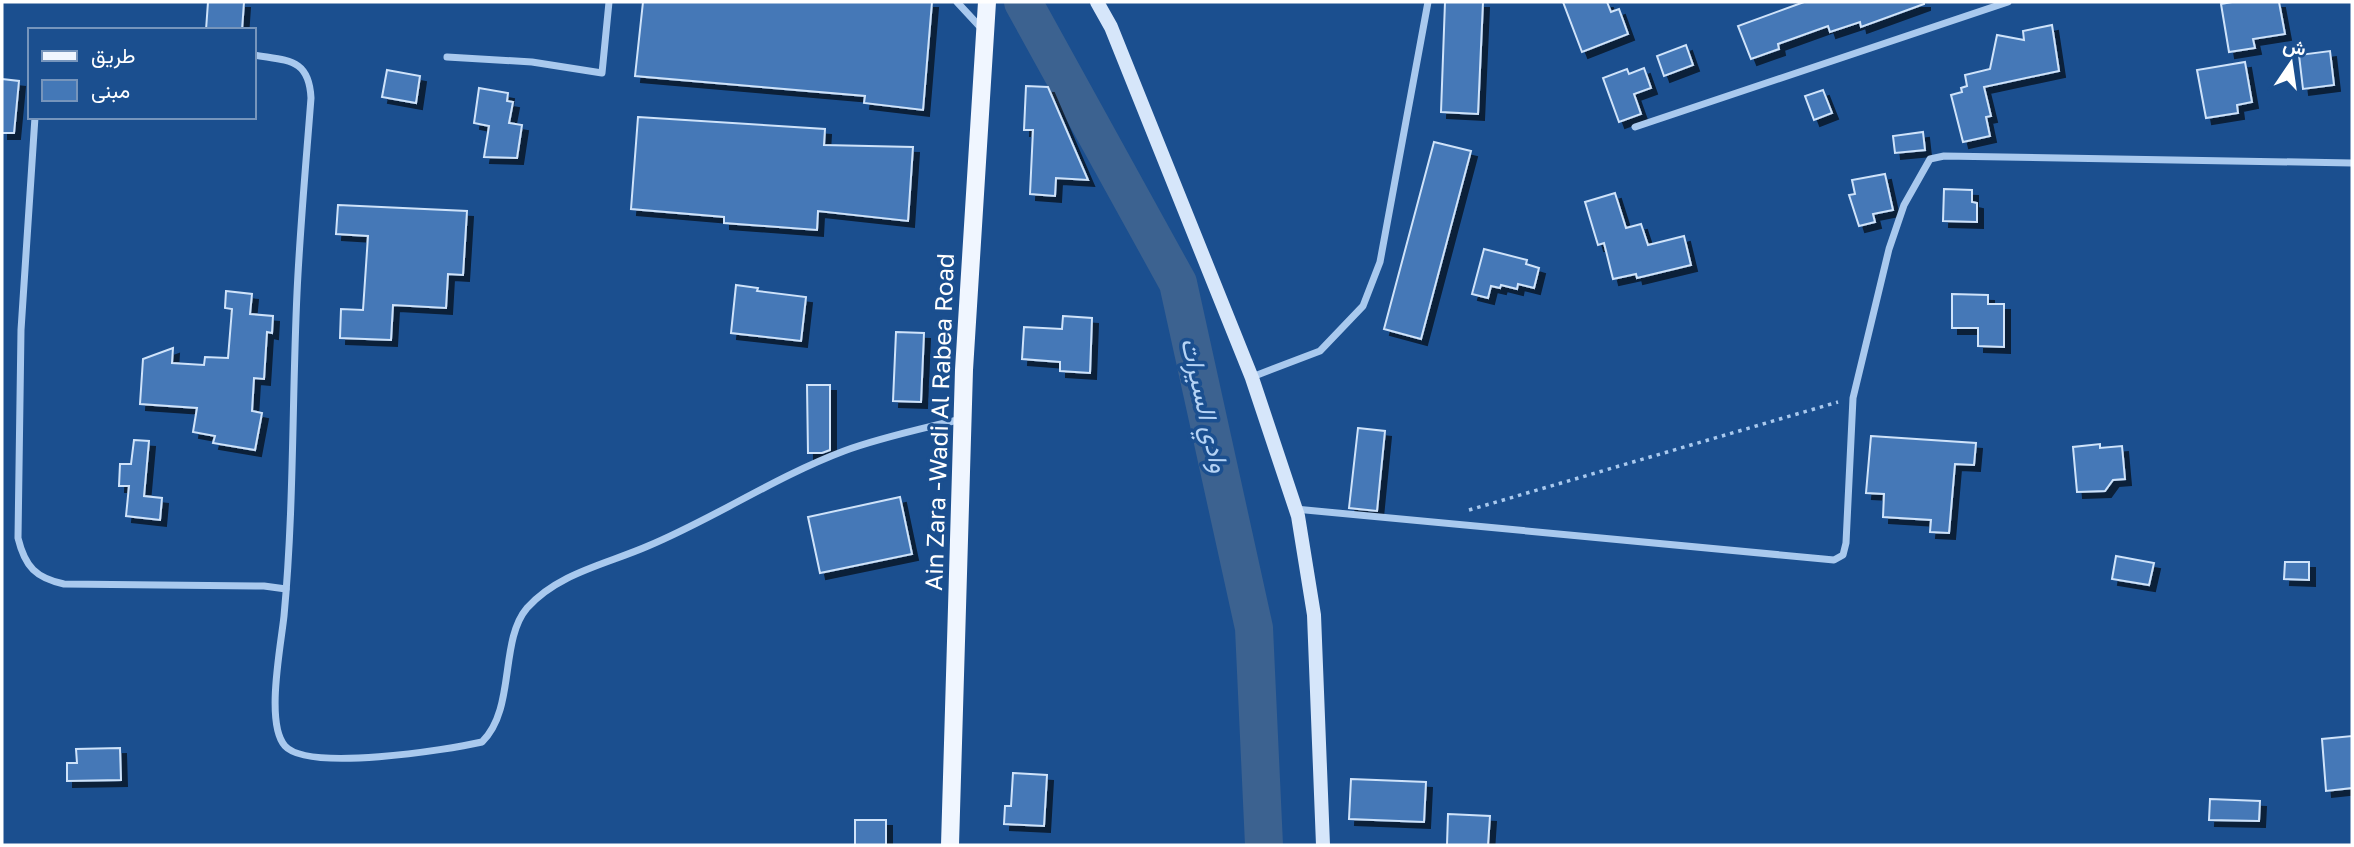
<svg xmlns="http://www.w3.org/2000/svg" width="2354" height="847" font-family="'Golos Text',Vazirmatn,sans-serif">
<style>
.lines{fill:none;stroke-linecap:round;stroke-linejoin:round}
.river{stroke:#3c6290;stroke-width:38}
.building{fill:#4478b7;stroke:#cfe3fa;stroke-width:2;filter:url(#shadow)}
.path{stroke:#a9c9ee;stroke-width:3.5;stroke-dasharray:3.5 5;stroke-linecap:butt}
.street{stroke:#a9c9ee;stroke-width:7}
.secondary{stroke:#d6e6fa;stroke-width:14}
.primary{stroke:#f0f6ff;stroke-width:18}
.labels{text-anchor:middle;stroke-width:7;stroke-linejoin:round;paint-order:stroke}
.street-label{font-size:24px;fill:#fff;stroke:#1b4f8f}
.water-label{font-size:26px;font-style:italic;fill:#b5d3f5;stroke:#1b4f8f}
</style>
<defs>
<filter id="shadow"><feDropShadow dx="6" dy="6" stdDeviation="0" flood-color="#0009"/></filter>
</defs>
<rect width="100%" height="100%" fill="#1b4f8f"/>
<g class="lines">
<!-- river -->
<path class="river" d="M 1023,2 L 1178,283 L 1254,628 L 1264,845"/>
</g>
<!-- building -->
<g class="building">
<path d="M 208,2 L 244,2 L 242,30 L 206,30 Z"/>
<path d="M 643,2 L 932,2 L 923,110 L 864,103 L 865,96 L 635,76 Z"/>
<path d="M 1445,2 L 1483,2 L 1478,114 L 1441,112 Z"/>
<path d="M 1563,2 L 1607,2 L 1611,12 L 1619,9 L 1628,34 L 1582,52 Z"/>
<path d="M 1804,2 L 1924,2 L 1924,4 L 1861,27 L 1860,22 L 1830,32 L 1828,26 L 1778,44 L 1779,49 L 1751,59 L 1738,26 Z"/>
<path d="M 2232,2 L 2279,2 L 2285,34 L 2253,39 L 2255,48 L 2229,52 L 2221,4 Z"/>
<path d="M 2052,25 L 2059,71 L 1984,87 L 1991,116 L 1986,117 L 1990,136 L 1963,142 L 1951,95 L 1962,92 L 1961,88 L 1967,86 L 1965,75 L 1990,69 L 1997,35 L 2024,40 L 2023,31 Z"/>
<path d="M 1686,45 L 1693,65 L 1664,76 L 1657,56 Z"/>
<path d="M 2330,51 L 2334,85 L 2303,89 L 2299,55 Z"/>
<path d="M 2245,62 L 2252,102 L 2237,105 L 2238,113 L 2206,118 L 2197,70 Z"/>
<path d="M 1644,68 L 1651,88 L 1634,94 L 1641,114 L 1619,122 L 1603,78 L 1627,69 L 1629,74 Z"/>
<path d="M 387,70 L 420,76 L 416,103 L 382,97 Z"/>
<path d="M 2,79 L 19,81 L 14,133 L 2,133 Z"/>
<path d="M 1026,86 L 1048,87 L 1088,180 L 1056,178 L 1055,196 L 1030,194 L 1033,130 L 1024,130 Z"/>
<path d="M 479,88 L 508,93 L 507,101 L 513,102 L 509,123 L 522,125 L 517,158 L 484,157 L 489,126 L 474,123 Z"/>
<path d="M 1823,90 L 1832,113 L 1814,120 L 1805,96 Z"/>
<path d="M 638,117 L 825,129 L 824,145 L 913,147 L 908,221 L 818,211 L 817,230 L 724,223 L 724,217 L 631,209 Z"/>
<path d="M 1923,132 L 1925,150 L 1895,153 L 1893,136 Z"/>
<path d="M 1434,142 L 1471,151 L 1421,339 L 1384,329 Z"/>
<path d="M 1885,174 L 1893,210 L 1873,214 L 1875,222 L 1859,226 L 1849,195 L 1855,194 L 1852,180 Z"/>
<path d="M 1944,189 L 1972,190 L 1972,202 L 1977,203 L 1977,222 L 1943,221 Z"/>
<path d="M 1615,193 L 1626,228 L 1641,224 L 1648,245 L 1684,236 L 1691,265 L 1637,278 L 1636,274 L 1613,279 L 1604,243 L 1598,245 L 1585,202 Z"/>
<path d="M 338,205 L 467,211 L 463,275 L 448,274 L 446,308 L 393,305 L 391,340 L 340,338 L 341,309 L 363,310 L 368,236 L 336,234 Z"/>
<path d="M 1484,249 L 1527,260 L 1526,264 L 1539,268 L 1534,288 L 1518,284 L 1517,289 L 1501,285 L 1500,288 L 1491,286 L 1488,298 L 1472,294 Z"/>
<path d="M 736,285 L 758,288 L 757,291 L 806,297 L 801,341 L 731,333 Z"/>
<path d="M 226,291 L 252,294 L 250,314 L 273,316 L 272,333 L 267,332 L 264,379 L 254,378 L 252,411 L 262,413 L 255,450 L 213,443 L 215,436 L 193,432 L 197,408 L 140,404 L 143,359 L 173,348 L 172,363 L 204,365 L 205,357 L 228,358 L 232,309 L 225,308 Z"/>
<path d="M 1952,294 L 1988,295 L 1988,304 L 2004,304 L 2004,347 L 1978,346 L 1978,328 L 1952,328 Z"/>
<path d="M 1063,316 L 1092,318 L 1090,373 L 1060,371 L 1060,362 L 1022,359 L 1024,327 L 1062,329 Z"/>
<path d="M 896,332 L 924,333 L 921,402 L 893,401 Z"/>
<path d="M 807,385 L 830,385 L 830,450 L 822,453 L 808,453 Z"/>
<path d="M 1358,428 L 1385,431 L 1377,511 L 1349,508 Z"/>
<path d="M 1871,436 L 1976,443 L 1974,465 L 1955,464 L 1949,533 L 1930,532 L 1931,520 L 1883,517 L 1884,494 L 1866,493 Z"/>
<path d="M 134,440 L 149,441 L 144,496 L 162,498 L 160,520 L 126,516 L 129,486 L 119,486 L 120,464 L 131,464 Z"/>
<path d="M 2100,444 L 2100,448 L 2122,446 L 2125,479 L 2113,480 L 2105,491 L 2077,492 L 2073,447 Z"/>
<path d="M 900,497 L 912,554 L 820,573 L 808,517 Z"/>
<path d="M 2116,556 L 2154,563 L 2149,585 L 2112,579 Z"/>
<path d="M 2285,562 L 2309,562 L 2309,580 L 2284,579 Z"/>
<path d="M 2352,736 L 2352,788 L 2326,791 L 2322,739 Z"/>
<path d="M 120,748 L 121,780 L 67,781 L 67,763 L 77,763 L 76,749 Z"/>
<path d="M 1013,773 L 1047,775 L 1044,826 L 1004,824 L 1005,806 L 1011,806 Z"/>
<path d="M 1351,779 L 1426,782 L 1424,822 L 1349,819 Z"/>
<path d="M 2210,799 L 2260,801 L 2259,821 L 2209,820 Z"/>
<path d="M 1448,814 L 1490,816 L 1488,845 L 1447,845 Z"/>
<rect x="855" y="820" width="31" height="25"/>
</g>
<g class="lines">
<!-- path -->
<path class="path" d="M 1469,510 L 1838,402"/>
<!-- street -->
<g class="street">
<path d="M 957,2 L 982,29"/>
<path d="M 254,55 C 288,61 309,58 311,98 C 306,163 300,228 297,293 C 292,401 294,509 284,616 C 281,645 265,724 285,746 C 308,772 447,750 482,742 C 516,709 499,641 527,608 C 558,573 607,564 648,546 C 715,518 775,477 844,451 C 882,437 922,429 961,419"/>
<path d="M 447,57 L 532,62 L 602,73 L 609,2"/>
<path d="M 35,117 L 21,330 L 18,538 C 25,567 36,578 64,584 L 264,586 L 286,589"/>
<path d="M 1635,127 L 2008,2"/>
<path d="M 1252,377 L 1320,351 L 1363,306 L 1380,262 L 1428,2"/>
<path d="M 1295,509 L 1834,560 L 1843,555 L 1846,543 L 1853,398 L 1889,249 L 1904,205 L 1930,159 L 1944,156 L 2352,163"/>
</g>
<!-- secondary -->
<path class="secondary" d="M 1097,2 L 1111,27 L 1252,378 L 1298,516 L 1314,615 L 1323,845"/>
<!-- primary -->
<path class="primary" d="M 950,845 L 964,370 L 987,2"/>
</g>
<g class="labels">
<!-- street labels -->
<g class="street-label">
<text transform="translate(940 422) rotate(-88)" y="8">Ain Zara -Wadi Al Rabea Road</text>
</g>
<!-- water labels -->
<g class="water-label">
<text transform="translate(1205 405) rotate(77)" y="9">وادي السيرات</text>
</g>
</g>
<!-- border -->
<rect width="2354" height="847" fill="none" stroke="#ffffff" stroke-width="7"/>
<!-- legend -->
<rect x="28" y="28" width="228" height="91" fill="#1b4f8f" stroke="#7695bc" stroke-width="2"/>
<rect x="42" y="51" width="35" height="10" fill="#f0f6ff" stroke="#7695bc" stroke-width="2"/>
<text x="91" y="63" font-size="21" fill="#ffffff">طريق</text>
<rect x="42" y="80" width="35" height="21" fill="#4478b7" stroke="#7695bc" stroke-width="2"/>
<text x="91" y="98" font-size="21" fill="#ffffff">مبنى</text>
<!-- north arrow -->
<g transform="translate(2291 63) rotate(13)" stroke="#1b4f8f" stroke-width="5" paint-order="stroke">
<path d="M0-5L12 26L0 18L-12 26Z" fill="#ffffff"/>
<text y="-10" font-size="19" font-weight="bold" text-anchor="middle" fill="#ffffff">ش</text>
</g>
</svg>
